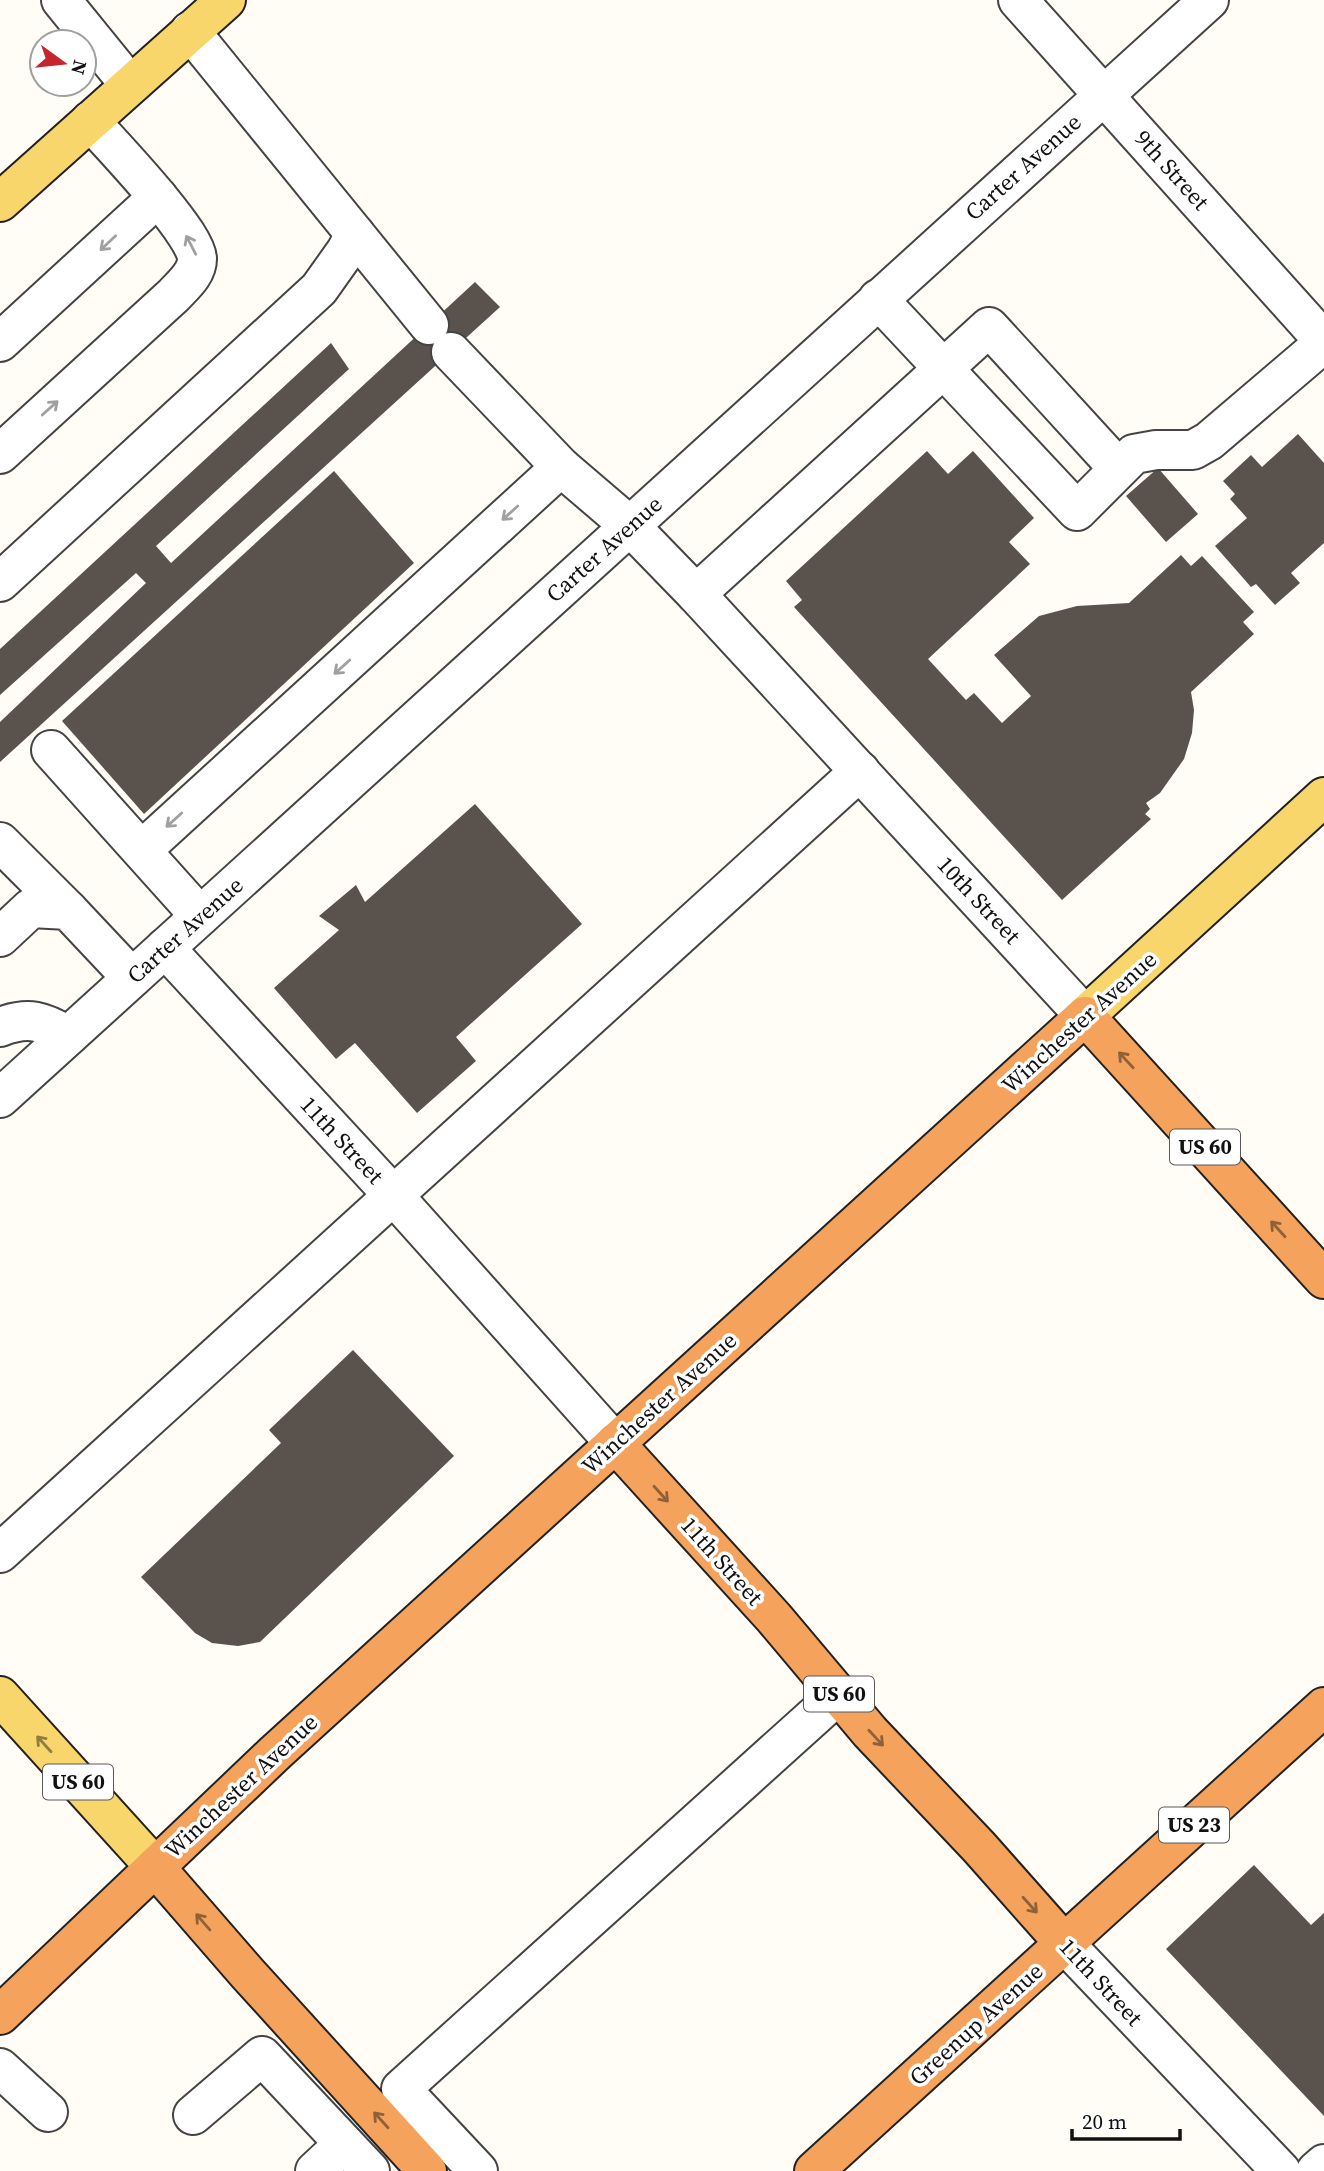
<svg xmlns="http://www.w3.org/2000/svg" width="1324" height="2171" font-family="'Source Serif 4',serif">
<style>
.building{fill:#5a524d}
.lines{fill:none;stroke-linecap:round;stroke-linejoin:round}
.minor-casing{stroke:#444;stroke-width:42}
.major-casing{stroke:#222;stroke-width:42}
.highway-casing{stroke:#222;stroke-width:42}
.minor{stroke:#fff;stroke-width:38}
.major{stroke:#f9d66b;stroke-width:38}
.highway{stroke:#f5a25d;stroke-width:38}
.oneway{stroke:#a0a0a0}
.oneway2{stroke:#8e613b}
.oneway3{stroke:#917d42}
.labels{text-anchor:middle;stroke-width:7;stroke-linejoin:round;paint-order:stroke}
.shield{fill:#fff;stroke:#585858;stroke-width:2}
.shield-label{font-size:21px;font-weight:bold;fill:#111}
.street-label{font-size:23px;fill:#111;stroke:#fff}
</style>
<rect width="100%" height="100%" fill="#fffdf5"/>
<!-- building -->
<g class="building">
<path d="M 475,282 L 500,307 L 0,762 L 0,722 L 146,583 L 136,573 L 0,695 L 0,649 L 331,343 L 349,369 L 156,546 L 171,563 Z"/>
<path d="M 1298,434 L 1324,463 L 1324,543 L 1291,573 L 1300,583 L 1275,605 L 1256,584 L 1251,587 L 1215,546 L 1247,518 L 1230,499 L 1235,494 L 1223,481 L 1251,455 L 1262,467 Z"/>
<path d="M 927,451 L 948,474 L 973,451 L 1034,518 L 1009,542 L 1030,564 L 928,659 L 966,700 L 974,693 L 1002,723 L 1031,696 L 994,655 L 1039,616 L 1077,606 L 1129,603 L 1181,555 L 1191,566 L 1202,556 L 1254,612 L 1243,622 L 1254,634 L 1191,692 L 1194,710 L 1192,733 L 1184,759 L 1160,793 L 1146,803 L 1150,809 L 1145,814 L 1151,819 L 1062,900 L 794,607 L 802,600 L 786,581 Z"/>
<path d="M 1158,468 L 1198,514 L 1166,542 L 1126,496 Z"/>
<path d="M 334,471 L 414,563 L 144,814 L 62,721 Z"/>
<path d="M 475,804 L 582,924 L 456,1037 L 476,1061 L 417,1113 L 355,1043 L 336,1059 L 274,988 L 339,930 L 319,916 L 356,885 L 365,902 Z"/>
<path d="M 353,1350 L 454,1456 L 260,1642 L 238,1646 L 212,1643 L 195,1633 L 141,1577 L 281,1443 L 269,1430 Z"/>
<path d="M 1254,1865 L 1311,1925 L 1324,1913 L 1324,2116 L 1166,1949 Z"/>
</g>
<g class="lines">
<!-- minor casing -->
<g class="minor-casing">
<g id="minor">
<path d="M 61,0 L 130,85"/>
<path d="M 1018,0 L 1324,341"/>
<path d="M 190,31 L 429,325"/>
<path d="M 878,299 L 1077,511 L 1134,454 L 1156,450 L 1193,450 L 1209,441 L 1324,343"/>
<path d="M 0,342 L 158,197"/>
<path d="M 451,352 L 561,467 L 630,526 L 696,594 L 1085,1016"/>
<path d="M 0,454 L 174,295 C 183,285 197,274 197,259 C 198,235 110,143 90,121"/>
<path d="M 0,582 L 319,289 L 346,251 L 355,234"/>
<path d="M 696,594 L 989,327 L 1118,468"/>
<path d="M 51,750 L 200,916"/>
<path d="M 0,842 L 68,910"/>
<path d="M 142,850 L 561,467"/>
<path d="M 0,937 L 31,908 L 68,910 L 132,978"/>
<path d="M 165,948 L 393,1195 L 615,1443"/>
<path d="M 0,1027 C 29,1016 43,1021 68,1036"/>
<path d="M 0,1098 L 1209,0"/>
<path d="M 0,1553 L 860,771"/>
<path d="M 1064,1943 L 1281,2171"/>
<path d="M 0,2068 L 48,2112"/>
<path d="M 193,2115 L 262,2056 L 370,2171"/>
<path d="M 315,2171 L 344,2144"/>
<path d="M 478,2171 L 401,2089 L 839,1694"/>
<path d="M 1316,2171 L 1324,2164"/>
</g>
</g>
<!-- major casing -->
<g class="major-casing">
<g id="major">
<path d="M 0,202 L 226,0"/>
<path d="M 1085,1016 L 1324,797"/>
<path d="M 0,1696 L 155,1867"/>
</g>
</g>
<!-- highway casing -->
<g class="highway-casing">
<g id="highway">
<path d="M 615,1443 L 774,1618 L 870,1732 L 979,1847 L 1064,1943"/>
<path d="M 155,1867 L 248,1974 L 427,2171"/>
<path d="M 0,2015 L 275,1753 L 1085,1016 L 1324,1279"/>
<path d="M 814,2171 L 1324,1707"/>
</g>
</g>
<!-- minor -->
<use href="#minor" class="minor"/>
<!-- major -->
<use href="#major" class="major"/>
<!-- highway -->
<use href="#highway" class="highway"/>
</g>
<!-- one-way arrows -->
<defs><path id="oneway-shaft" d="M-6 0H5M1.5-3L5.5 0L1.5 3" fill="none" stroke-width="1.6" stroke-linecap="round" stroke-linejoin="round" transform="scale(1.75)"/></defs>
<g class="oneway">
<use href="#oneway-shaft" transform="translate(108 243) rotate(137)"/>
<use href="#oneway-shaft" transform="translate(191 245) rotate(-117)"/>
<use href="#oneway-shaft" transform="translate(50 408) rotate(-42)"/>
<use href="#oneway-shaft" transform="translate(510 513) rotate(138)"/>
<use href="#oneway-shaft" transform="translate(342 667) rotate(138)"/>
<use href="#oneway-shaft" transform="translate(174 820) rotate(138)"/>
</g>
<g class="oneway2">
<use href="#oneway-shaft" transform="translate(1126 1060) rotate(-133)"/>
<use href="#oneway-shaft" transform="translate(1278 1229) rotate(-132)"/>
<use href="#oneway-shaft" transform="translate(661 1494) rotate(48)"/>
<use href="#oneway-shaft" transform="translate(876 1738) rotate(47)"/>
<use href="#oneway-shaft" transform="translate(1030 1905) rotate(48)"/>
<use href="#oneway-shaft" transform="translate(203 1922) rotate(-131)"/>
<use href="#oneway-shaft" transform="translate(381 2120) rotate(-132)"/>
</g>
<use class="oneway3" href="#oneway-shaft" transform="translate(44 1744) rotate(-132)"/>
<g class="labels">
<!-- shield labels -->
<g class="shield">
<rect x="1170" y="1129.5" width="70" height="35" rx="5"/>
<rect x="804" y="1676.5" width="70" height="35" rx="5"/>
<rect x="43" y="1764.5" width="70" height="35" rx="5"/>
<rect x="1159" y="1807.5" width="70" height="35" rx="5"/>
</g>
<g class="shield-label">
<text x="1205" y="1154">US 60</text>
<text x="839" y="1701">US 60</text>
<text x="78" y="1789">US 60</text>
<text x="1194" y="1832">US 23</text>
</g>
<!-- street labels -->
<g class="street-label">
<text transform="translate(1023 167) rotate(-42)" y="8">Carter Avenue</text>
<text transform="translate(1172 170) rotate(48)" y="8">9th Street</text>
<text transform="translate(604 549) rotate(-42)" y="8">Carter Avenue</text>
<text transform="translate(979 900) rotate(47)" y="8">10th Street</text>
<text transform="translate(185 930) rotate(-42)" y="8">Carter Avenue</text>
<text transform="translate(1079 1022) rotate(-42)" y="8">Winchester Avenue</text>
<text transform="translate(342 1140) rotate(47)" y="8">11th Street</text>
<text transform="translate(659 1403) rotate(-42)" y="8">Winchester Avenue</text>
<text transform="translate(722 1561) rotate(48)" y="8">11th Street</text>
<text transform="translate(241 1786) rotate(-43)" y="8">Winchester Avenue</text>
<text transform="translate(1101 1982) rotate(47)" y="8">11th Street</text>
<text transform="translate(976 2024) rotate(-42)" y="8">Greenup Avenue</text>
</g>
</g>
<!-- north arrow -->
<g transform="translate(63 63) rotate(105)"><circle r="33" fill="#ffffff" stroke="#a0a0a0" stroke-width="2"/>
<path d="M0-5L12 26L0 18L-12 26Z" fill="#c4262e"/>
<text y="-10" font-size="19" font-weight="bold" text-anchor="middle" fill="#111111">N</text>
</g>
<!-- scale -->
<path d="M1072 2129v10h108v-10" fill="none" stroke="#111111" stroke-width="3.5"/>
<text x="1082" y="2129" font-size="21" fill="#111111" stroke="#ffffff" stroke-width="5" paint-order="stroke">20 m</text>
</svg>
